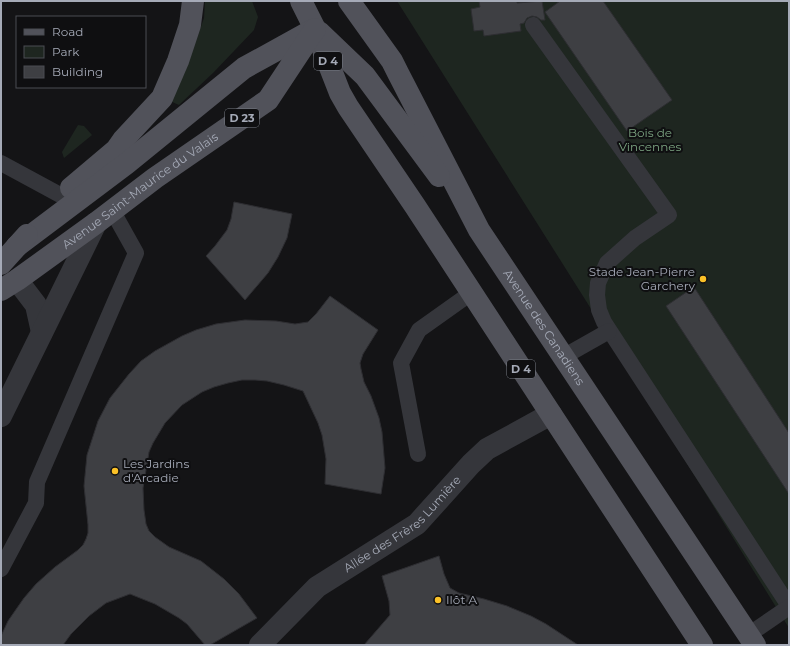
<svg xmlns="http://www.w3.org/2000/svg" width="790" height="646" font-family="Montserrat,sans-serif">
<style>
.green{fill:#1e2620}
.building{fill:#3e3f43;stroke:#2e2e32}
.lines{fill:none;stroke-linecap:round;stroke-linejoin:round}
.service{stroke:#35363b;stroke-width:16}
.pedestrian{stroke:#35363b;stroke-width:22}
.minor{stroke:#35363b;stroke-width:22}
.primary{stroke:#51525a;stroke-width:22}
.poi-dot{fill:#fbc127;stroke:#0f0f11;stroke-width:1.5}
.labels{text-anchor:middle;stroke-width:4;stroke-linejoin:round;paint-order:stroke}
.shield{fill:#0f0f11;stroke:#787c85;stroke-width:1}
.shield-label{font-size:11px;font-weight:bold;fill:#a5aab7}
.park-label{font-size:12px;fill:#7ba380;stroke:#0f0f11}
.street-label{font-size:12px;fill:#a5aab7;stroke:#0f0f11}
.poi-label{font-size:12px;fill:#a5aab7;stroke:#0f0f11;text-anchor:start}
</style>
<rect width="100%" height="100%" fill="#141416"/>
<!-- green -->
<g class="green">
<path d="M 205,1 L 252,1 L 258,17 L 254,30 L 213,73 L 179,105 L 170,101 L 185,72 L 204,18 Z"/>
<path d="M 397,1 L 789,1 L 789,628 L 593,312 Z"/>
<path d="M 78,125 L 84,126 L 92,135 L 64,158 L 62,152 Z"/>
</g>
<!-- building -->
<g class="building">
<path d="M 479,1 L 517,1 L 517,3 L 542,1 L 545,20 L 541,20 L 537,17 L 532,16 L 527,18 L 524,23 L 520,24 L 521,31 L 484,36 L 483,30 L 474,31 L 471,9 L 480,7 Z"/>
<path d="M 560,1 L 603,1 L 672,100 L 627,131 L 545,12 Z"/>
<path d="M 234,202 L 292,214 L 287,238 L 278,257 L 268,273 L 245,300 L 206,256 L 215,246 L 227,230 L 231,219 Z"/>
<path d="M 694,287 L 789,433 L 789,494 L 666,306 Z"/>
<path d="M 330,296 L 378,330 L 363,354 L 360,363 L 361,369 L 364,382 L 371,396 L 379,418 L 382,432 L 385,468 L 381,494 L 325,484 L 326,459 L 322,435 L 318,423 L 303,391 L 284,385 L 267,381 L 255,380 L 242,380 L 228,383 L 214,387 L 202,392 L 182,405 L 165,423 L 153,443 L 149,452 L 143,488 L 144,510 L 146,524 L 149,531 L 155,537 L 169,547 L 201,561 L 224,579 L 239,594 L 257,618 L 210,645 L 205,645 L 187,624 L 179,618 L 155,604 L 130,594 L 106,603 L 89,616 L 71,634 L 63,645 L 1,645 L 1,636 L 8,621 L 17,608 L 24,598 L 36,584 L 55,567 L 78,550 L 83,545 L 86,539 L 88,533 L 88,525 L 84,486 L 87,455 L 98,421 L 110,398 L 129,374 L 141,361 L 155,351 L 182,336 L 196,330 L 216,324 L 245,320 L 276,321 L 295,324 L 308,322 L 316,314 Z"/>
<path d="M 439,556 L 444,574 L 450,588 L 459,593 L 484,599 L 507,606 L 531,616 L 546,624 L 578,645 L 364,645 L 390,615 L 389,601 L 382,576 Z"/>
</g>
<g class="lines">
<!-- service -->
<g class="service">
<path d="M 533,25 L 669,215 L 635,238 L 607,263 L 598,283 L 597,295 L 599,310 L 604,322 L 789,606"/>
<path d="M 1,163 L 62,196"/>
<path d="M 563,357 L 609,331"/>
<path d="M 418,454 L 401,363 L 419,330 L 471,293"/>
<path d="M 1,569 L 36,503 L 37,482 L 136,253 L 112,210"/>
<path d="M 748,635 L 789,607"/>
</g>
<!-- pedestrian -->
<path class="pedestrian" id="s1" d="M 260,645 L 317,587 L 417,524 L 471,464 L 487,449 L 551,414"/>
<!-- minor -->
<g class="minor">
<path d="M 17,280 L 36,305 L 42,332"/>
<path d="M 1,416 L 96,223"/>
</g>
<!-- primary -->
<g class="primary">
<path d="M 301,1 L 315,29 L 340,93 L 348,107 L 415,206 L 702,645"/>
<path id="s2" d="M 349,1 L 392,61 L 398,73 L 479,230 L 755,645"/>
<path d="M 319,32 L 365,76 L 439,176"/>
<path d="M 71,188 L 116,150 L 123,140 L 162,98 L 178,61 L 190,25 L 193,1"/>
<path d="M 17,246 L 126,164 L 244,68 L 313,30"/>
<path d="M 1,264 L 27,235"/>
<path id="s3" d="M 1,290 L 17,280 L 96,223 L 155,178 L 268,100 L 315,29"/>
</g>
</g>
<!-- markers -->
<g class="poi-dot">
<circle cx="703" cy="279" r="4"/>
<circle cx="115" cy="471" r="4"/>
<circle cx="438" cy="600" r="4"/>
</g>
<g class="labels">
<!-- shield labels -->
<g class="shield">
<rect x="314" y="52" width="28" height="18" rx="3"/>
<rect x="225" y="109" width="34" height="18" rx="3"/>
<rect x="507" y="360" width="28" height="18" rx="3"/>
</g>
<g class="shield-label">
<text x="328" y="65">D 4</text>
<text x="242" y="122">D 23</text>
<text x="521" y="373">D 4</text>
</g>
<!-- park labels -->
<g class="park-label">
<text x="650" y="137">Bois de<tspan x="650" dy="14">Vincennes</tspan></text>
</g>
<!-- street labels -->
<g class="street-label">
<text dy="4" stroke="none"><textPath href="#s3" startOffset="171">Avenue Saint-Maurice du Valais</textPath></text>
<text dy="4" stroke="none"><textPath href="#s2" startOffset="381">Avenue des Canadiens</textPath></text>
<text dy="4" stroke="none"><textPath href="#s1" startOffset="188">Allée des Frères Lumière</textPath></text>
</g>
<!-- poi labels -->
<g class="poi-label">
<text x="695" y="276" text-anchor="end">Stade Jean-Pierre<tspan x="695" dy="14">Garchery</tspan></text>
<text x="123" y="468">Les Jardins<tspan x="123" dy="14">d'Arcadie</tspan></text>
<text x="446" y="604">Ilôt A</text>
</g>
</g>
<!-- border -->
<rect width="790" height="646" fill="none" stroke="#a5aab7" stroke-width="4"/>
<!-- legend -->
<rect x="16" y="16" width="130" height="72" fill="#0f0f11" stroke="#4b4d53"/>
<rect x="24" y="29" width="20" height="6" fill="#51525a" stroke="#4b4d53"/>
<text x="52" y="36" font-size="12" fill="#a5aab7">Road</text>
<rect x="24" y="46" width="20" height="12" fill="#1e2620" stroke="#4b4d53"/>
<text x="52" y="56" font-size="12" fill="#a5aab7">Park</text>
<rect x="24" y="66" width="20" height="12" fill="#3e3f43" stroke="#4b4d53"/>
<text x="52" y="76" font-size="12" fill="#a5aab7">Building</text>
</svg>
